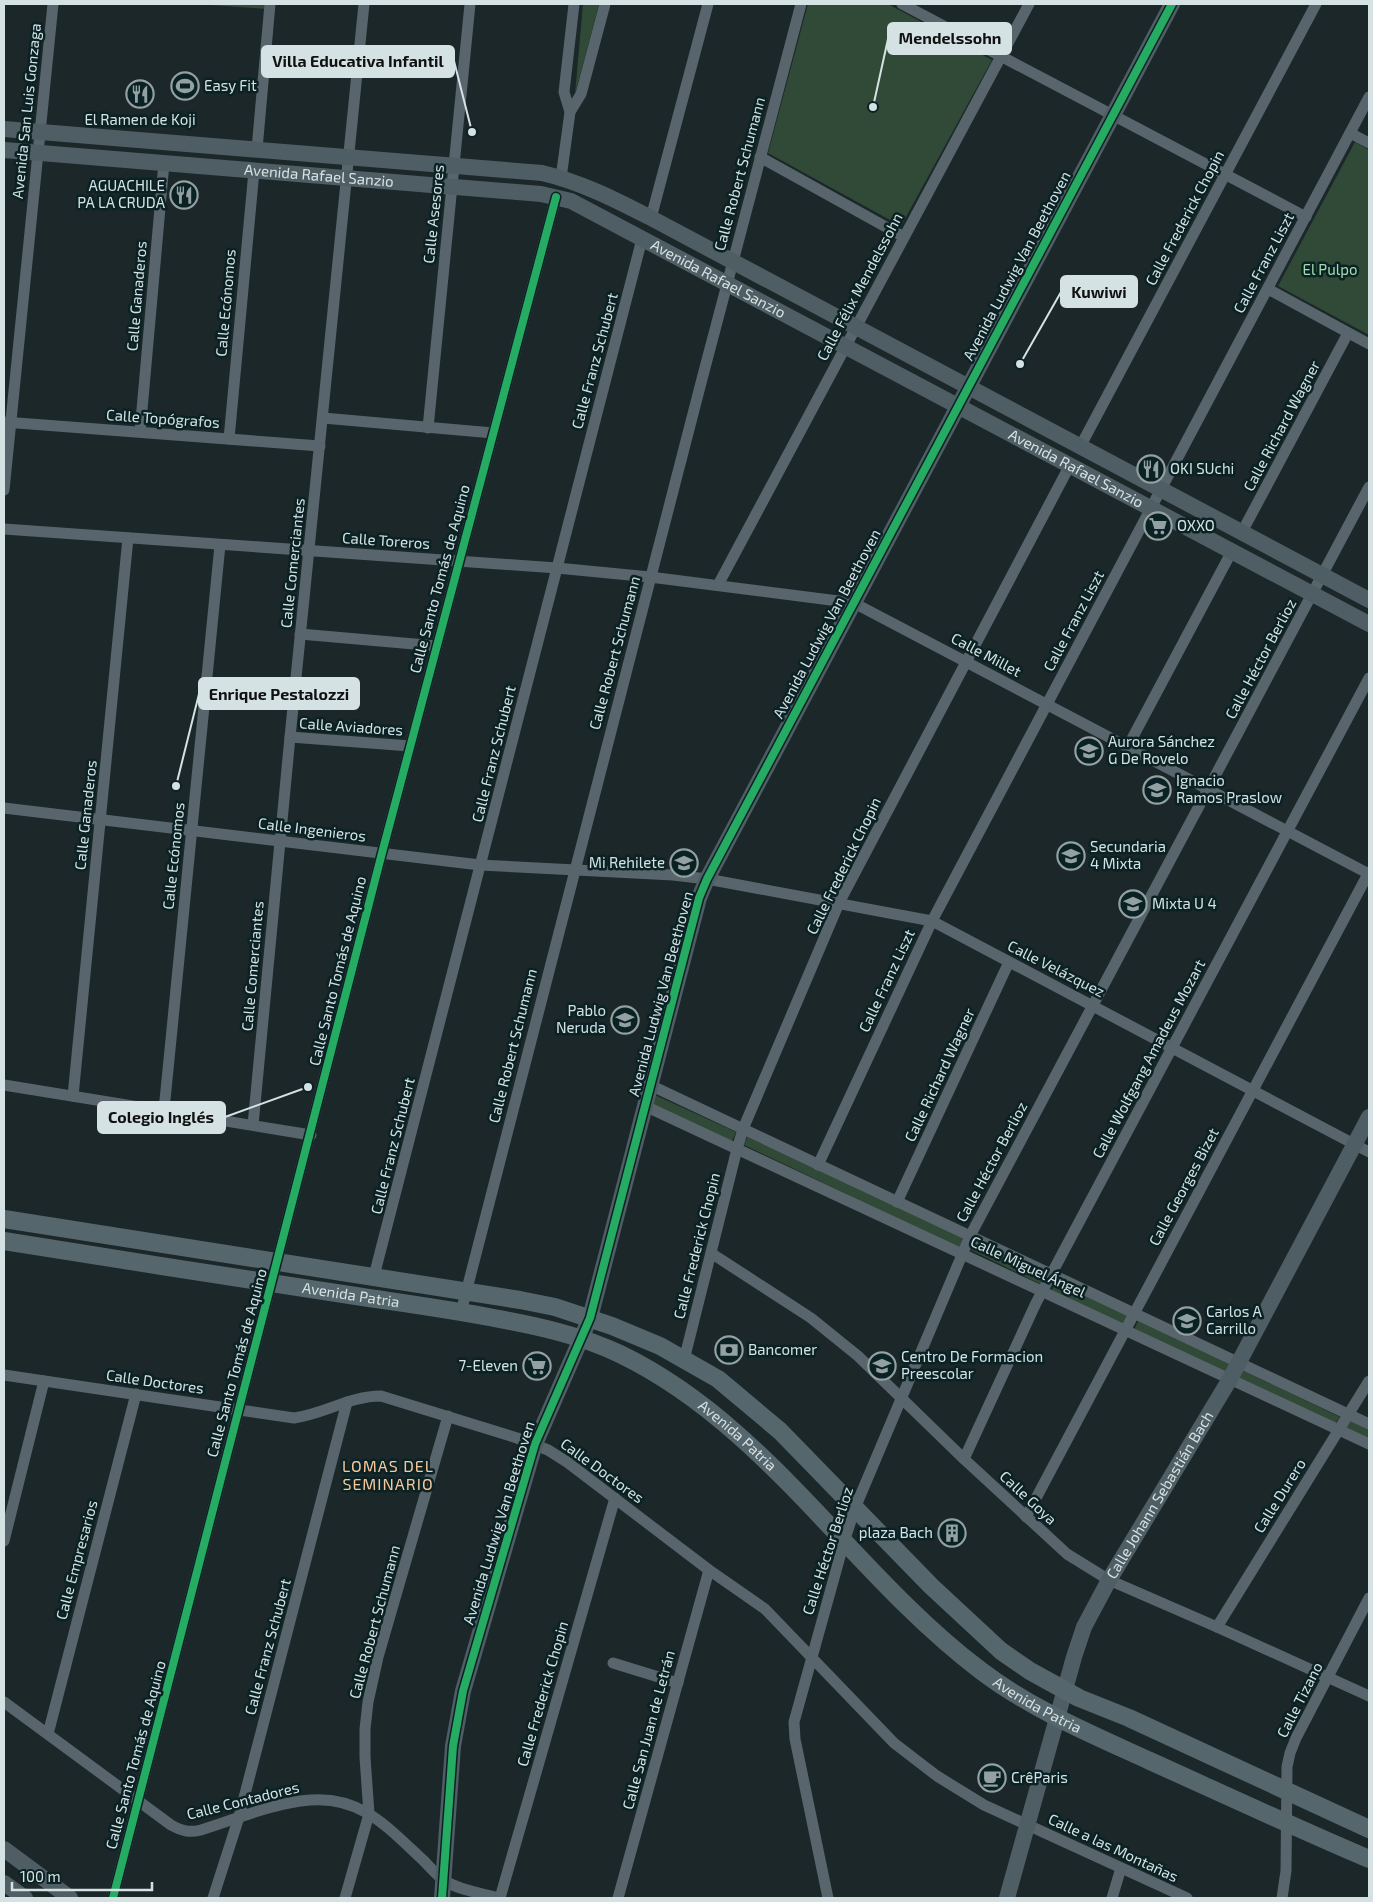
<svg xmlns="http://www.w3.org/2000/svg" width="1373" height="1902" font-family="'Exo 2',sans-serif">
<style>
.green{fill:#304a37}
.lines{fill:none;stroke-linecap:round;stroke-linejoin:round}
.street{stroke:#58656c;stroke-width:11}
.secondary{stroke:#4f5e64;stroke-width:16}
.primary{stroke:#56666d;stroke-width:18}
.cycleway-casing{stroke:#0b2225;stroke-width:11}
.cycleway{stroke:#26ab63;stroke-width:8}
.labels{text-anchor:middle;stroke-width:5;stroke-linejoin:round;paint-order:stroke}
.poi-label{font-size:15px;fill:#d5e2e4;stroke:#0b2225;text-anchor:start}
.street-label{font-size:15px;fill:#d5e2e4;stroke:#0b2225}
.park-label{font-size:15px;fill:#a1dfad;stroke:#0b2225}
.neighbourhood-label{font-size:16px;letter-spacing:1px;fill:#f7c79b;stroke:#0b2225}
.leader{fill:none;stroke:#d5e2e4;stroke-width:2}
.callout-dot{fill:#d5e2e4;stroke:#0b2225;stroke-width:2}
.callout{fill:#d5e2e4;stroke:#d5e2e4;stroke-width:2}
.callout-label{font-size:16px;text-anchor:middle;font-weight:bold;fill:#111}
</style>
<rect width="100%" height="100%" fill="#1b2729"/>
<!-- green -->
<g class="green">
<path d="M 197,4 L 268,4 L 267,9 Z"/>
<path d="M 583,4 L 599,4 L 575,94 Z"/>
<path d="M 808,4 L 888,4 L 992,60 L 901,226 L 768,153 Z"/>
<path d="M 1355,142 L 1369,150 L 1369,335 L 1278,286 Z"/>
<path d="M 655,1095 L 736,1132 L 732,1141 L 652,1105 Z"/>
<path d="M 747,1137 L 963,1237 L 960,1248 L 744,1145 Z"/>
<path d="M 974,1244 L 1043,1277 L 1040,1284 L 971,1250 Z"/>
<path d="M 1055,1282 L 1129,1316 L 1125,1326 L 1051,1292 Z"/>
<path d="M 1138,1321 L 1231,1364 L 1228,1373 L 1134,1330 Z"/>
<path d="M 1242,1370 L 1340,1417 L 1335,1424 L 1238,1378 Z"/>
<path d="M 1350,1421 L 1369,1430 L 1369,1440 L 1345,1429 Z"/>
</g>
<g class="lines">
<!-- street -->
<g class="street">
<path d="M 902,4 L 1306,217"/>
<path d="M 570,112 L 564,92 L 574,4"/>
<path d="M 1350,133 L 1369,143"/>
<path d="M 257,149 L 270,4"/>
<path d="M 760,157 L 904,237"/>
<path d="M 561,178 L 570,112 L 581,94 L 605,4"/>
<path d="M 651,218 L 708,4"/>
<path d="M 1268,289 L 1369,344"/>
<path d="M 323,418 L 493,433"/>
<path d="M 4,422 L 320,446"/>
<path d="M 428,428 L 470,4"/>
<path d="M 140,432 L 164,163"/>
<path d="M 229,439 L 254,171"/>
<path d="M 1080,447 L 1316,4"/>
<path d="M 4,490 L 53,4"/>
<path d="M 4,529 L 557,568 L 650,577 L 854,603 L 1369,874"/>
<path d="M 1242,532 L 1348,333"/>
<path d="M 718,585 L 1029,4"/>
<path d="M 300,634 L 437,646"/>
<path d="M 290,737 L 410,746"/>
<path d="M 1127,748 L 1232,551"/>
<path d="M 4,808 L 480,865 L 673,875 L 707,879 L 932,921 L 1369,1152"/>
<path d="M 4,1085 L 311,1135"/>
<path d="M 650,1085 L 1369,1424"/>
<path d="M 73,1096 L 128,538"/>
<path d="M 645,1106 L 1369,1444"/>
<path d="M 164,1110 L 220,545"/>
<path d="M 253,1125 L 290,737 L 364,4"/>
<path d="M 818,1165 L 932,921 L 1369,97"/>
<path d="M 897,1202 L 1009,962"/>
<path d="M 711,1253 L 811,1318 L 858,1356 L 964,1459 L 1067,1554 L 1109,1580 L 1217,1627 L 1369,1696"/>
<path d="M 374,1276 L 642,239"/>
<path d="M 461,1312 L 702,379 L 801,4"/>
<path d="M 684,1360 L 737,1149 L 743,1129 L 839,903 L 1070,465"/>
<path d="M 4,1375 L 294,1418 C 324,1414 350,1396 381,1396 L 517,1438 L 548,1450 L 567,1462 L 709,1570 L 765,1609 L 894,1743 L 937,1776 L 984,1805 L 1187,1898"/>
<path d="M 964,1459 L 1036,1303 L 1369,678"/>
<path d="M 1026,1517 L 1369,872"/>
<path d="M 4,1541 L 44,1381"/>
<path d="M 1217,1627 L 1369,1381"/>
<path d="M 613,1663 L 678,1683"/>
<path d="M 4,1702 L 171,1825 C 182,1831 189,1833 201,1830 C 236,1819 273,1803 310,1800 C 362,1796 388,1828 423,1860 C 430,1867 437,1876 445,1881 C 461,1891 482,1893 499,1898"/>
<path d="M 48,1734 L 136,1394"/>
<path d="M 113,1898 L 382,853 L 556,197"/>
<path d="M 213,1898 L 239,1817 L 347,1402"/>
<path d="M 345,1898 L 369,1814 L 365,1757 L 365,1729 L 368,1702 L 378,1657 L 448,1416"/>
<path d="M 500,1898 L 615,1498"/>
<path d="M 618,1898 L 709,1570"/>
<path d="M 828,1898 L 795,1739 L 794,1722 L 844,1542 L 855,1508 L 970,1236 L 1369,487"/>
<path d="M 1112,1898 L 1121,1868"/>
<path d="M 1282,1898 L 1286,1871 L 1287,1767 L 1290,1753 L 1296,1738 L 1369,1598"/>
</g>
<!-- secondary -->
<g class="secondary">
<path d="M 4,129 L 542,173 C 581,182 616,200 651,218 L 1369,600"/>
<path id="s1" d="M 4,150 L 541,194 L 571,201 L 1369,624"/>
<path d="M 4,1849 L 70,1898"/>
<path d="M 4,1883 L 25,1898"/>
<path d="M 442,1898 L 453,1746 L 463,1691 L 535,1444 L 590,1318 L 699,898 L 707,879 L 1172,4"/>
<path id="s2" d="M 1007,1898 L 1074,1657 L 1084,1627 L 1109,1580 L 1230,1379 L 1369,1117"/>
</g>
<!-- primary -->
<g class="primary">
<path d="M 4,1219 L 520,1300 L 555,1307 L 612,1326 L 660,1346 L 718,1379 L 780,1431 L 931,1586 L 1001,1651 L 1030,1671 L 1079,1698 L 1129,1718 L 1369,1829"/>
<path id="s3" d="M 4,1241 C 121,1260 239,1278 356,1296 C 402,1303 448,1309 494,1318 C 537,1326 580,1335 620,1354 C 767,1425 852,1573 980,1670 C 1031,1709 1091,1734 1150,1761 C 1223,1794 1296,1828 1369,1859"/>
</g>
<!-- cycleway casing -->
<g class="cycleway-casing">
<g id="cycleway">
<path d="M 113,1898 L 382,853 L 556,197"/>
<path d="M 442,1898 L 453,1746 L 463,1691 L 535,1444 L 590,1318 L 699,898 L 707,879 L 1172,4"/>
</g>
</g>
<!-- cycleway -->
<use href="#cycleway" class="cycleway"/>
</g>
<!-- icons -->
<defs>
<g id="stadium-ring" transform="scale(1.4375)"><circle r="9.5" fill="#0b2225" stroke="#94a1a3" stroke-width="1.5"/><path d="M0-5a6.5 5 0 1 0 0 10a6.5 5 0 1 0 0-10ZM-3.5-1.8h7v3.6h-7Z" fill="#94a1a3"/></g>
<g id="restaurant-ring" transform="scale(1.4375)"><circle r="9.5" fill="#0b2225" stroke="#94a1a3" stroke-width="1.5"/><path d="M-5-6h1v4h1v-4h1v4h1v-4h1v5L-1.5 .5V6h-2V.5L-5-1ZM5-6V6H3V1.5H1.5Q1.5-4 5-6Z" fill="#94a1a3"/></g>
<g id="supermarket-ring" transform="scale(1.4375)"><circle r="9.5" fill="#0b2225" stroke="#94a1a3" stroke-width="1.5"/><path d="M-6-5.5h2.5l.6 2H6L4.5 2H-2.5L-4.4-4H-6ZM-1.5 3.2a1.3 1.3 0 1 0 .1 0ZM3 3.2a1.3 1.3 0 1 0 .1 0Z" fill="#94a1a3"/></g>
<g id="school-ring" transform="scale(1.4375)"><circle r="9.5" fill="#0b2225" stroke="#94a1a3" stroke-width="1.5"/><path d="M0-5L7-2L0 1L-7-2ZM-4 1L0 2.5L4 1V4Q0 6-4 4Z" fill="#94a1a3"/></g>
<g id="bank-ring" transform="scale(1.4375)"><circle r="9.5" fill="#0b2225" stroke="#94a1a3" stroke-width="1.5"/><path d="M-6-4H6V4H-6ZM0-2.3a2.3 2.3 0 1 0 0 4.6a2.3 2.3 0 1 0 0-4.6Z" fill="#94a1a3"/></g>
<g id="building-ring" transform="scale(1.4375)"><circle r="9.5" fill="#0b2225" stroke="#94a1a3" stroke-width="1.5"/><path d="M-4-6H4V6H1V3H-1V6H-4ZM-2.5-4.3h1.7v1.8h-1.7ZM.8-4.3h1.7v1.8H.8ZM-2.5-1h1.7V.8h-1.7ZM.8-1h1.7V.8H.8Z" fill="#94a1a3"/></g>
<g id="cafe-ring" transform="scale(1.4375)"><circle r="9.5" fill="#0b2225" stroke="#94a1a3" stroke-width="1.5"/><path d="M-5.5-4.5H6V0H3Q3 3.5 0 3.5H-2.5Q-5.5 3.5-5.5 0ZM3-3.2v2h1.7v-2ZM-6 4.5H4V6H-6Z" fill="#94a1a3"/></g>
</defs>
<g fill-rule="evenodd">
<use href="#stadium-ring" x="185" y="86"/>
<use href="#restaurant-ring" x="140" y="94"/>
<use href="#restaurant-ring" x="184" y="195"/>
<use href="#restaurant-ring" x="1151" y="469"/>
<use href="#supermarket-ring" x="1158" y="526"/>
<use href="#school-ring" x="1089" y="751"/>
<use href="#school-ring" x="1157" y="790"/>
<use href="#school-ring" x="1071" y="856"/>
<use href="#school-ring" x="684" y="863"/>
<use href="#school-ring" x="1133" y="904"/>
<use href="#school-ring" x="625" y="1020"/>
<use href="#school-ring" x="1187" y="1321"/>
<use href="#bank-ring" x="729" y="1350"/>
<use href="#supermarket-ring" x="537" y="1366"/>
<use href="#school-ring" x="882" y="1366"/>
<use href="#building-ring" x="952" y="1533"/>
<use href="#cafe-ring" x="992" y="1778"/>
</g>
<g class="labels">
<!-- poi labels -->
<g class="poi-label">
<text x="204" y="91">Easy Fit</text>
<text x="140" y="125" text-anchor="middle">El Ramen de Koji</text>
<text x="165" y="191" text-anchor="end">AGUACHILE<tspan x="165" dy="17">PA LA CRUDA</tspan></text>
<text x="1170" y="474">OKI SUchi</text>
<text x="1177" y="531">OXXO</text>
<text x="1108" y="747">Aurora Sánchez<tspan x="1108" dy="17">G De Rovelo</tspan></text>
<text x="1176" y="786">Ignacio<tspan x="1176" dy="17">Ramos Praslow</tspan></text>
<text x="1090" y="852">Secundaria<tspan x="1090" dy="17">4 Mixta</tspan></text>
<text x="665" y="868" text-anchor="end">Mi Rehilete</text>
<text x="1152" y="909">Mixta U 4</text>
<text x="606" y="1016" text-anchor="end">Pablo<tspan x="606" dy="17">Neruda</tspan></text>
<text x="1206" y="1317">Carlos A<tspan x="1206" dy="17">Carrillo</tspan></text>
<text x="748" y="1355">Bancomer</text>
<text x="901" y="1362">Centro De Formacion<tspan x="901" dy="17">Preescolar</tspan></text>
<text x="518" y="1371" text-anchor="end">7-Eleven</text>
<text x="933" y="1538" text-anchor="end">plaza Bach</text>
<text x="1011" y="1783">CrêParis</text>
</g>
<!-- street labels -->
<g class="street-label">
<text transform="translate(27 111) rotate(-84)" y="5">Avenida San Luis Gonzaga</text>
<text transform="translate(740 174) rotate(-75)" y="5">Calle Robert Schumann</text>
<text dy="5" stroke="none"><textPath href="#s1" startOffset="316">Avenida Rafael Sanzio</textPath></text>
<text transform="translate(434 214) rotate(-84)" y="5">Calle Asesores</text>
<text transform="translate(1185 218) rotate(-62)" y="5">Calle Frederick Chopin</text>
<text transform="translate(1264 263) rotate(-62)" y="5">Calle Franz Liszt</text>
<text transform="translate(1017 266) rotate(-62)" y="5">Avenida Ludwig Van Beethoven</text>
<text dy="5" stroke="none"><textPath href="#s1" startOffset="736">Avenida Rafael Sanzio</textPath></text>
<text transform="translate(860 287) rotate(-62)" y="5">Calle Félix Mendelssohn</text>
<text transform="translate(137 296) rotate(-85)" y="5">Calle Ganaderos</text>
<text transform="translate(226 303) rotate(-85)" y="5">Calle Ecónomos</text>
<text transform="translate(595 361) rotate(-75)" y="5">Calle Franz Schubert</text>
<text transform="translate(163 419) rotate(4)" y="5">Calle Topógrafos</text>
<text transform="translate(1282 426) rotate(-62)" y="5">Calle Richard Wagner</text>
<text dy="5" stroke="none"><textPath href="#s1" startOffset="1141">Avenida Rafael Sanzio</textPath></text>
<text transform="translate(386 541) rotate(4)" y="5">Calle Toreros</text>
<text transform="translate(293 563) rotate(-84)" y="5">Calle Comerciantes</text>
<text transform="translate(440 579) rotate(-75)" y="5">Calle Santo Tomás de Aquino</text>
<text transform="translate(1074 621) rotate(-62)" y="5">Calle Franz Liszt</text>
<text transform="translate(827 624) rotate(-62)" y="5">Avenida Ludwig Van Beethoven</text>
<text transform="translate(615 653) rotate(-75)" y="5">Calle Robert Schumann</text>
<text transform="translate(986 655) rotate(28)" y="5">Calle Millet</text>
<text transform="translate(1261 659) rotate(-62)" y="5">Calle Héctor Berlioz</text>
<text transform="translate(351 727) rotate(4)" y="5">Calle Aviadores</text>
<text transform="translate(494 754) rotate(-76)" y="5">Calle Franz Schubert</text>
<text transform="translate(86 815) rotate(-84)" y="5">Calle Ganaderos</text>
<text transform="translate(312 830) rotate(7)" y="5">Calle Ingenieros</text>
<text transform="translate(174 856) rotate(-84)" y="5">Calle Ecónomos</text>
<text transform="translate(844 866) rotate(-64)" y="5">Calle Frederick Chopin</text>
<text transform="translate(253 966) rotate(-85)" y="5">Calle Comerciantes</text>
<text transform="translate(1056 969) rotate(27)" y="5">Calle Velázquez</text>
<text transform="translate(338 971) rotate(-76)" y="5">Calle Santo Tomás de Aquino</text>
<text transform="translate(887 981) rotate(-65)" y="5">Calle Franz Liszt</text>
<text transform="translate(661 994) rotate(-75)" y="5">Avenida Ludwig Van Beethoven</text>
<text transform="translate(513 1046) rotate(-76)" y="5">Calle Robert Schumann</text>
<text transform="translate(1149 1059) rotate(-62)" y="5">Calle Wolfgang Amadeus Mozart</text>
<text transform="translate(940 1075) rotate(-65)" y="5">Calle Richard Wagner</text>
<text transform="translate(393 1146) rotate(-76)" y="5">Calle Franz Schubert</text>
<text transform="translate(992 1162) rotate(-62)" y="5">Calle Héctor Berlioz</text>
<text transform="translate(1184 1187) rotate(-62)" y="5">Calle Georges Bizet</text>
<text transform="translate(697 1246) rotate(-76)" y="5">Calle Frederick Chopin</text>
<text transform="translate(1028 1267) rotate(25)" y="5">Calle Miguel Ángel</text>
<text dy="5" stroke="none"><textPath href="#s3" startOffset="351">Avenida Patria</textPath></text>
<text transform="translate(237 1363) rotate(-75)" y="5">Calle Santo Tomás de Aquino</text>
<text transform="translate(155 1382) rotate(8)" y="5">Calle Doctores</text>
<text dy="5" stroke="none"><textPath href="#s3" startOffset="771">Avenida Patria</textPath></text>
<text transform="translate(602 1471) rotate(36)" y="5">Calle Doctores</text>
<text dy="5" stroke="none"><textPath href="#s2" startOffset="434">Calle Johann Sebastián Bach</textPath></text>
<text transform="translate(1280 1496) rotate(-58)" y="5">Calle Durero</text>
<text transform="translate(1028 1498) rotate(43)" y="5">Calle Goya</text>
<text transform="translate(499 1523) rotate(-73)" y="5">Avenida Ludwig Van Beethoven</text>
<text transform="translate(828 1551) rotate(-72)" y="5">Calle Héctor Berlioz</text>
<text transform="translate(77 1560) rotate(-75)" y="5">Calle Empresarios</text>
<text transform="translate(375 1622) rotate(-75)" y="5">Calle Robert Schumann</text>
<text transform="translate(268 1647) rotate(-75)" y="5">Calle Franz Schubert</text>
<text transform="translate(543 1694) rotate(-74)" y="5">Calle Frederick Chopin</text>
<text transform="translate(1300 1700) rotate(-63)" y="5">Calle Tizano</text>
<text dy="5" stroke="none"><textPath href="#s3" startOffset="1176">Avenida Patria</textPath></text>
<text transform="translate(649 1730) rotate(-75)" y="5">Calle San Juan de Letrán</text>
<text transform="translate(136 1755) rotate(-75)" y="5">Calle Santo Tomás de Aquino</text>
<text transform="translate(243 1801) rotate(-14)" y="5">Calle Contadores</text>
<text transform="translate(1113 1848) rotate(25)" y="5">Calle a las Montañas</text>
</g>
<!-- park labels -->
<g class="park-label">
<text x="1330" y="275">El Pulpo</text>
</g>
<!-- neighbourhood labels -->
<g class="neighbourhood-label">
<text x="388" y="1472">LOMAS DEL<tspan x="388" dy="18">SEMINARIO</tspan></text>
</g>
</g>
<!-- callouts -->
<path class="leader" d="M873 107L888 39M472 132L454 61M1020 364L1061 292M176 786L199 694M308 1087L225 1117"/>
<g class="callout-dot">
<circle cx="873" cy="107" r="5"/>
<circle cx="472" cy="132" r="5"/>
<circle cx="1020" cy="364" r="5"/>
<circle cx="176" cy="786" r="5"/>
<circle cx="308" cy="1087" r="5"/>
</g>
<g class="callout">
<rect x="888" y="23" width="123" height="31" rx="5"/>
<rect x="262" y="46" width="192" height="31" rx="5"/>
<rect x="1061" y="276" width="76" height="31" rx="5"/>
<rect x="199" y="678" width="160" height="31" rx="5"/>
<rect x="98" y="1102" width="127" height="31" rx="5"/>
</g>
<g class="callout-label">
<text x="950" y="44">Mendelssohn</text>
<text x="358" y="67">Villa Educativa Infantil</text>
<text x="1099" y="298">Kuwiwi</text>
<text x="279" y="700">Enrique Pestalozzi</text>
<text x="161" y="1123">Colegio Inglés</text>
</g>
<!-- border -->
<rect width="1373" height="1902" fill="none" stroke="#d5e2e4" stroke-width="10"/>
<!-- scale -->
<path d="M12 1882v8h140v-8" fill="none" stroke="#d5e2e4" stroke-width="2.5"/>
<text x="20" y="1882" font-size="15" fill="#d5e2e4" stroke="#0b2225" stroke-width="4" paint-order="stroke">100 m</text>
</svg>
